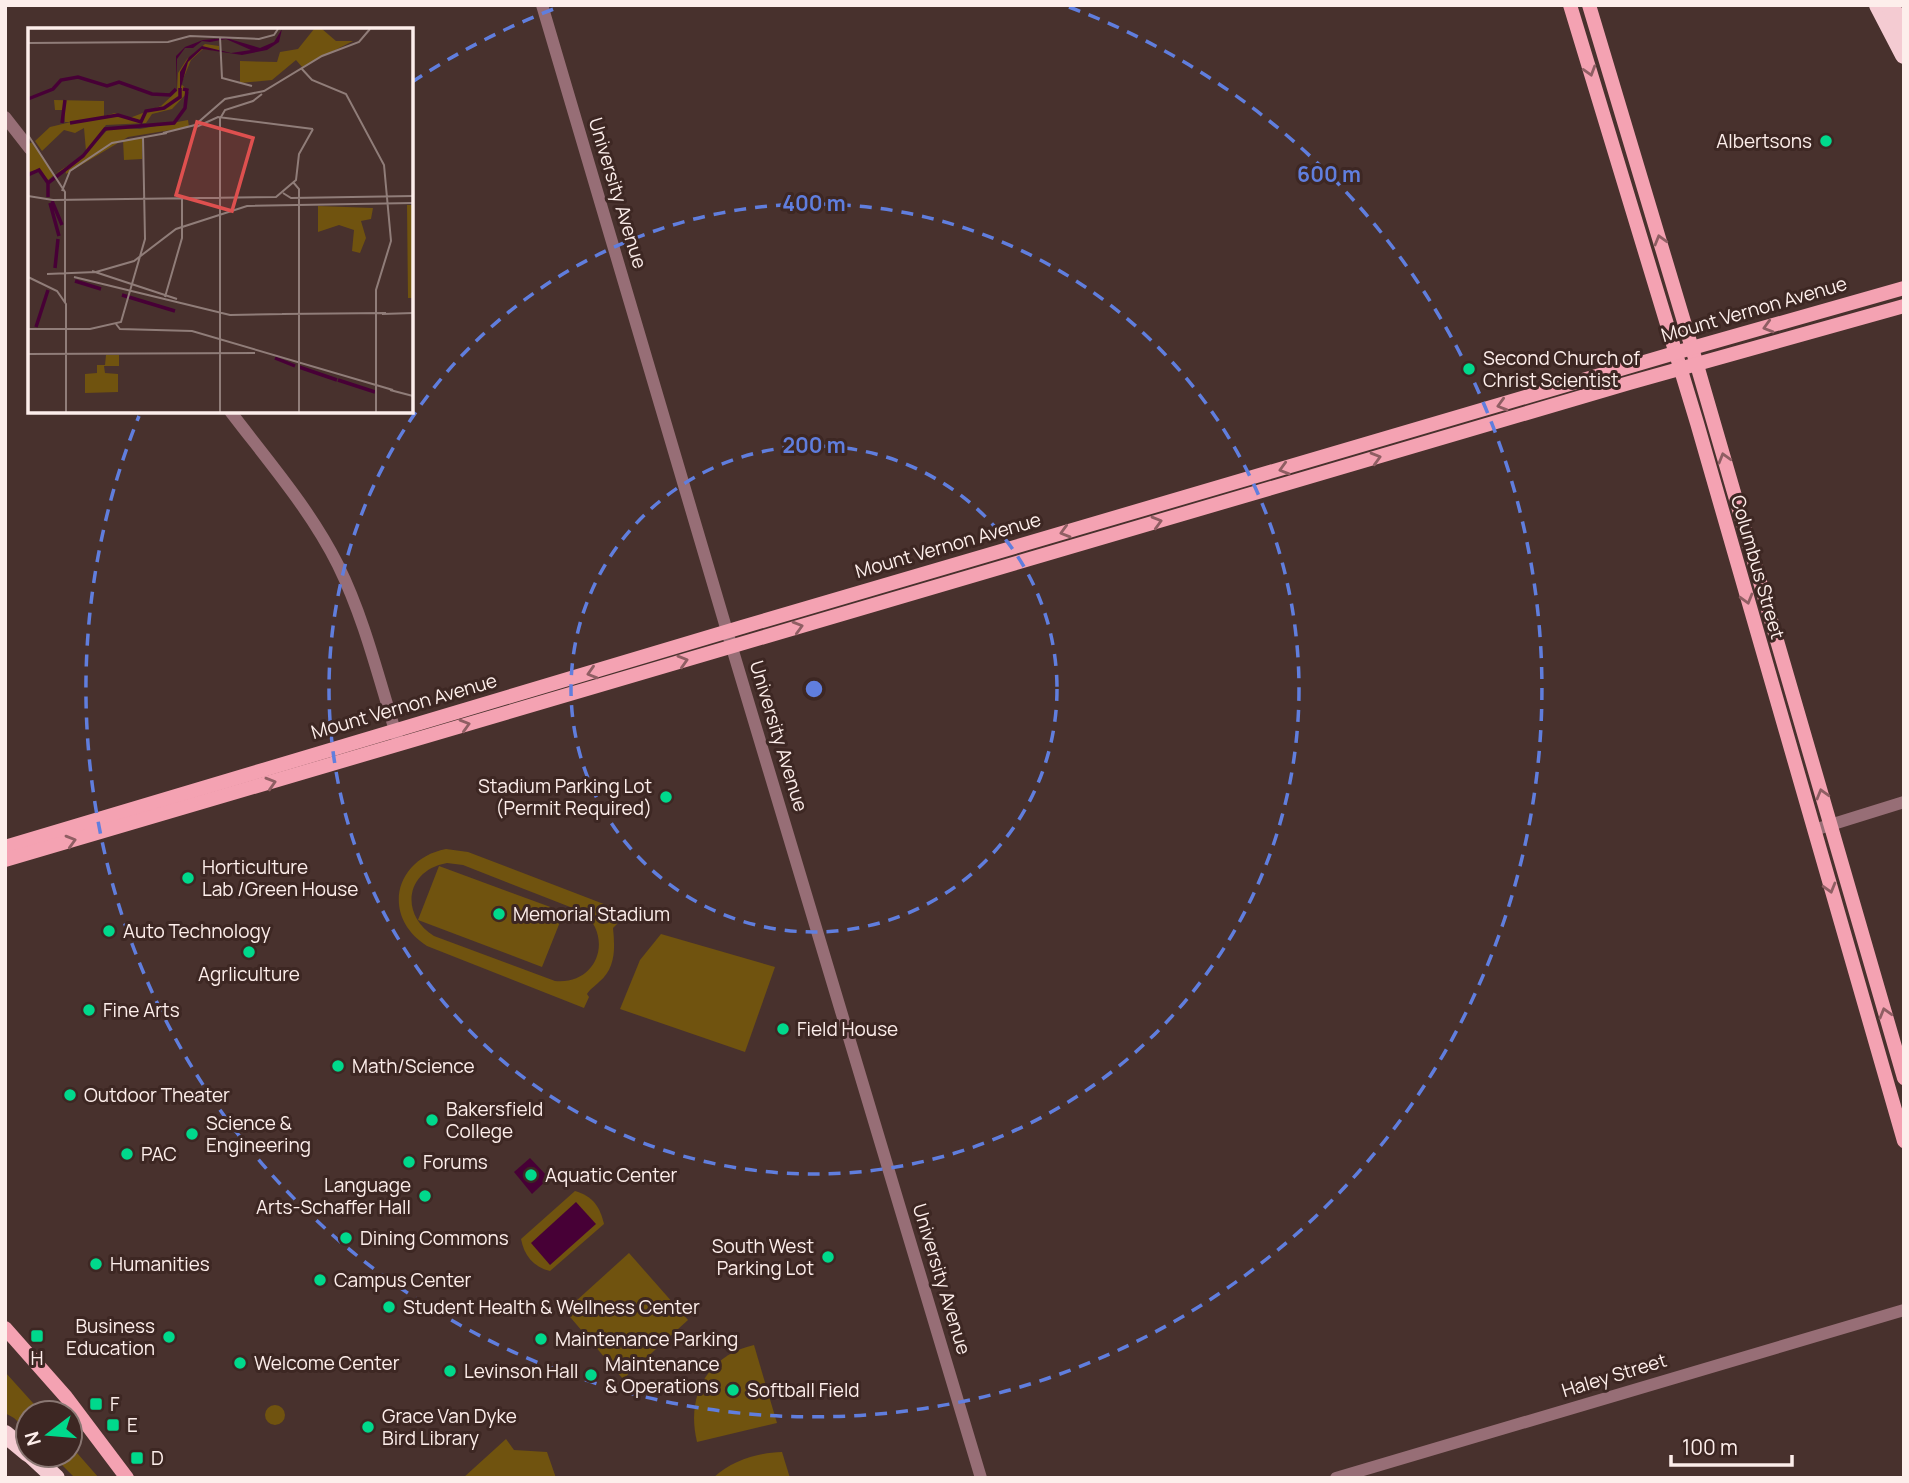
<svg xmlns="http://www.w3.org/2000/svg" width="1909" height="1483" font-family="Manrope,sans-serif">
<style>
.green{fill:#70530f;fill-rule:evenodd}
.water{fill:#470036}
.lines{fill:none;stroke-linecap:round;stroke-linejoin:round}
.minor{stroke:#976e76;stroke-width:12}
.major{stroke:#f4a2b2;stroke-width:14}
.highway{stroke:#f4cbd2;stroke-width:18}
.oneway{stroke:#8f5e63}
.ring{fill:none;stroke:#607ede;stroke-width:3.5;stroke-dasharray:12 9}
.poi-dot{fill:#00d98c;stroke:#3d2723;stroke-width:2.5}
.labels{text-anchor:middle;stroke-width:6;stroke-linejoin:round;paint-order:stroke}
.poi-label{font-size:19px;fill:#fdeeeb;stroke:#3d2723;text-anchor:start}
.street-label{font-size:19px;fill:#fdeeeb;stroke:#3d2723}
.inset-river{fill:none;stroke:#470036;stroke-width:3.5}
.inset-road{fill:none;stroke:#907d79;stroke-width:2}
.view{fill:#de504f;fill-opacity:0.15;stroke:#de504f;stroke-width:3.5}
.inset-edge{fill:none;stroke:#fdeeeb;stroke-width:3.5}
.centre{fill:#607ede;stroke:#3d2723;stroke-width:3.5}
.ring-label{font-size:21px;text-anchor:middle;font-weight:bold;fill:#607ede;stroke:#3d2723;stroke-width:6;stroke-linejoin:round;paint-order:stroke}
</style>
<rect width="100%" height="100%" fill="#48312d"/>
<!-- green -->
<g class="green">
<path d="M 446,849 L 468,852 L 622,911 L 617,924 L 613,928 C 615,948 616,968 599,982 C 594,987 590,989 587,994 L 589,997 L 584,1008 L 427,946 C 381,917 394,859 446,849 ZM 447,863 L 463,865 L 583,912 C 614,938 597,985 555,981 L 434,936 C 399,914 406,870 447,863 Z"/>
<path d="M 439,866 L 564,912 L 542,967 L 418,920 Z"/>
<path d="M 661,934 L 775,967 L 745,1052 L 620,1009 L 640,960 Z"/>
<path d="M 575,1191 C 593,1196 600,1207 604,1224 L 550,1271 C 533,1267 524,1255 521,1239 Z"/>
<path d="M 629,1253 L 688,1320 L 623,1379 L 565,1311 Z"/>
<path d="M 754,1345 L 777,1423 L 697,1442 C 686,1397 706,1356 754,1345 Z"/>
<path d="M 5,1372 L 42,1413 L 28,1413 L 28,1431 L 14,1418 L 5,1413 Z"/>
<circle cx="275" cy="1415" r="10"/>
<path d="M 506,1439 L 514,1450 L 547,1452 L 556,1478 L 463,1478 Z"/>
<path d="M 70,1445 L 99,1478 L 75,1478 L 52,1455 L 70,1455 Z"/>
<path d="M 782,1452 L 790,1478 L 713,1478 C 733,1460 756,1453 782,1452 Z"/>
</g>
<!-- water -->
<g class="water">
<path d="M 530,1158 L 549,1178 L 532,1194 L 514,1172 Z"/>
<path d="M 576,1202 L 596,1224 L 550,1265 L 531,1243 Z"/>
</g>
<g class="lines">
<!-- minor -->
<g class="minor">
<path d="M 542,5 L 727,631 L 981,1478"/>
<path d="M 5,117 L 30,149"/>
<path d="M 230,411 C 268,461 310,509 338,565 C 365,620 379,680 397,737"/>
<path d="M 1814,830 L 1904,802"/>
<path d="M 1336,1478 L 1904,1310"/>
</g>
<!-- major -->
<g class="major">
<path d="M 1570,5 L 1697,423 L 1904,1141"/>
<path d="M 1589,5 L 1697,365 L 1904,1078"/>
<path d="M 5,847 L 742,627 L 1692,348 L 1904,288"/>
<path d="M 5,860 L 1629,383 L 1904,306"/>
<path d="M 5,1328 L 66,1397 L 127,1478"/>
</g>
<!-- highway -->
<g class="highway">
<path d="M 1878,5 L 1904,55"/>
<path d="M 1889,5 L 1904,27"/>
<path d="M 5,1434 L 28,1453"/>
<path d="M 31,1455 L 56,1478"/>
</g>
</g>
<!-- one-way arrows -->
<defs><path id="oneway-chevron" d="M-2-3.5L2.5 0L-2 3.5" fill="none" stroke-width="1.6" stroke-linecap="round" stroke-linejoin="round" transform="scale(1.75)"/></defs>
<g class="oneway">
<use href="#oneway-chevron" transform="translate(1590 71) rotate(73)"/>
<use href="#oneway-chevron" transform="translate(1660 240) rotate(-106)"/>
<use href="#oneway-chevron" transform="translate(1768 327) rotate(164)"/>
<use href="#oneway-chevron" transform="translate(1502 405) rotate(164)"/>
<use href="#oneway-chevron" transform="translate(1376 458) rotate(-16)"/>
<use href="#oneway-chevron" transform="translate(1724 458) rotate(-106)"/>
<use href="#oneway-chevron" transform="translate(1284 469) rotate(164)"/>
<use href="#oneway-chevron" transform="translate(1157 522) rotate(-16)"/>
<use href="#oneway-chevron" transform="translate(1065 532) rotate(164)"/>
<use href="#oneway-chevron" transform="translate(1747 599) rotate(74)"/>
<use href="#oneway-chevron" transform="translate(798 627) rotate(-16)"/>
<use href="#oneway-chevron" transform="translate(683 661) rotate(-17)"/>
<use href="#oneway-chevron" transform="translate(592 673) rotate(163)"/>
<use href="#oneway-chevron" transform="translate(465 725) rotate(-16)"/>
<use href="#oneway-chevron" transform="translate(271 783) rotate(-17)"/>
<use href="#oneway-chevron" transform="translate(1822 794) rotate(-106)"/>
<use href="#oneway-chevron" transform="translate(71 841) rotate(-16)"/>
<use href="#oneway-chevron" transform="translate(1830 888) rotate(74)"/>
<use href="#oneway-chevron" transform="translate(1885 1013) rotate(-106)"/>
</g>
<!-- distance rings -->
<g class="ring">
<circle cx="814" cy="689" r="243"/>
<circle cx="814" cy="689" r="485"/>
<path d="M412 82A728 728 0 0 1 559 7M1069 7A728 728 0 1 1 139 416"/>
</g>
<!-- markers -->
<g class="poi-dot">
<circle cx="1826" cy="141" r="7"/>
<circle cx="1469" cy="369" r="7"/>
<circle cx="666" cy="797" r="7"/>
<circle cx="188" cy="878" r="7"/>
<circle cx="499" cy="914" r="7"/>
<circle cx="109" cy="931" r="7"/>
<circle cx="249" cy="952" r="7"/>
<circle cx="89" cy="1010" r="7"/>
<circle cx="783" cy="1029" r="7"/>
<circle cx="338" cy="1066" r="7"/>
<circle cx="70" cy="1095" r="7"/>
<circle cx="432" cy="1120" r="7"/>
<circle cx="192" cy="1134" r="7"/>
<circle cx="127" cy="1154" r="7"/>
<circle cx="409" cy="1162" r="7"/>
<circle cx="531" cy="1175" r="7"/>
<circle cx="425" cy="1196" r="7"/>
<circle cx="346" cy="1238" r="7"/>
<circle cx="828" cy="1257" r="7"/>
<circle cx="96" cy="1264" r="7"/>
<circle cx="320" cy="1280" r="7"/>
<circle cx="389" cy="1307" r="7"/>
<rect x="30" y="1329" width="14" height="14" rx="3.5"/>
<circle cx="169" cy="1337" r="7"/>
<circle cx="541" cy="1339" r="7"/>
<circle cx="240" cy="1363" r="7"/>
<circle cx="450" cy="1371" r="7"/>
<circle cx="591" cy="1375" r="7"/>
<circle cx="733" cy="1390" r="7"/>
<rect x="89" y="1397" width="14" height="14" rx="3.5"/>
<rect x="106" y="1418" width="14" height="14" rx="3.5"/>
<circle cx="368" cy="1427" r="7"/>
<rect x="130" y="1451" width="14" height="14" rx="3.5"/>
</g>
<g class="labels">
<!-- poi labels -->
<g class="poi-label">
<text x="1812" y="148" text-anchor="end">Albertsons</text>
<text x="1483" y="365">Second Church of<tspan x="1483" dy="22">Christ Scientist</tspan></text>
<text x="652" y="793" text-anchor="end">Stadium Parking Lot<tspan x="652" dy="22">(Permit Required)</tspan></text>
<text x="202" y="874">Horticulture<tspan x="202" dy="22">Lab /Green House</tspan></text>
<text x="513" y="921">Memorial Stadium</text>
<text x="123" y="938">Auto Technology</text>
<text x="249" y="981" text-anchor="middle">Agrliculture</text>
<text x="103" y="1017">Fine Arts</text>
<text x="797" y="1036">Field House</text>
<text x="352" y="1073">Math/Science</text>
<text x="84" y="1102">Outdoor Theater</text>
<text x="446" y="1116">Bakersfield<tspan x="446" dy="22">College</tspan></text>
<text x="206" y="1130">Science &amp;<tspan x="206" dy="22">Engineering</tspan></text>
<text x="141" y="1161">PAC</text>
<text x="423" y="1169">Forums</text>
<text x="545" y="1182">Aquatic Center</text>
<text x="411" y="1192" text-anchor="end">Language<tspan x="411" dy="22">Arts-Schaffer Hall</tspan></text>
<text x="360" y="1245">Dining Commons</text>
<text x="814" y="1253" text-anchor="end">South West<tspan x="814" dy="22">Parking Lot</tspan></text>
<text x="110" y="1271">Humanities</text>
<text x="334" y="1287">Campus Center</text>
<text x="403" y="1314">Student Health &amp; Wellness Center</text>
<text x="155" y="1333" text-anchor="end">Business<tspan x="155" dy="22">Education</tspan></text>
<text x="555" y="1346">Maintenance Parking</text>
<text x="37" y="1365" text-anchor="middle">H</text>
<text x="254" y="1370">Welcome Center</text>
<text x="605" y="1371">Maintenance<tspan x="605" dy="22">&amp; Operations</tspan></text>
<text x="464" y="1378">Levinson Hall</text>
<text x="747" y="1397">Softball Field</text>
<text x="110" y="1411">F</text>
<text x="382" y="1423">Grace Van Dyke<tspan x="382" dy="22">Bird Library</tspan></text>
<text x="127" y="1432">E</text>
<text x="151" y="1465">D</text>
</g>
<!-- street labels -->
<g class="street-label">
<text transform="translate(618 193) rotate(73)" y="7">University Avenue</text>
<text transform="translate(1754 309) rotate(-16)" y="7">Mount Vernon Avenue</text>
<text transform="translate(948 545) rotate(-16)" y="7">Mount Vernon Avenue</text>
<text transform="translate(1758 567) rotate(74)" y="7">Columbus Street</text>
<text transform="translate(404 706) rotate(-16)" y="7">Mount Vernon Avenue</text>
<text transform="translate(779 736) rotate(73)" y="7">University Avenue</text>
<text transform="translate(942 1279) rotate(73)" y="7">University Avenue</text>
<text transform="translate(1614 1375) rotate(-17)" y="7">Haley Street</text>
</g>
</g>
<!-- overview -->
<g transform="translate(28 28)">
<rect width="385" height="385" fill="#48312d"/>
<path d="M 286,1 L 294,1 L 308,13 L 325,13 L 274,39 L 268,32 L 244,52 L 212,55 L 212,33 L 249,34 L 252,24 L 270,21 ZM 177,16 L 191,18 L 191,23 L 175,21 L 163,32 L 153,56 L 161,63 L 144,81 L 124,86 L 118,95 L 78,97 L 58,123 L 56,100 L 47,105 L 36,102 L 14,123 L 7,113 L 22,99 L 43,94 L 37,94 L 36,82 L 27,82 L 26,72 L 76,73 L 76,88 L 87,85 L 99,91 L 133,78 L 149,63 L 150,45 L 159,31 ZM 160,92 L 161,99 L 100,109 L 38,146 L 37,141 L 28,145 L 57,127 L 81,100 L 112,101 ZM 114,110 L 114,131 L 96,132 L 95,112 ZM 5,114 L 26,147 L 20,152 L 12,141 L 0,144 L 0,116 ZM 379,177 L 385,177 L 385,270 L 380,270 ZM 290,178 L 345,180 L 343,191 L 333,193 L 338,210 L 332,225 L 324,223 L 326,202 L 311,197 L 290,204 ZM 78,327 L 91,327 L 91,338 L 76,338 L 77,345 L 90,346 L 90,364 L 57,365 L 57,346 L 69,345 L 69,337 L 77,337 Z" fill="#70530f"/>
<path d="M 254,1 L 251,14 L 239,22 L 214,27 L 174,21 L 160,34 L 152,63 L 152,44 L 161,29 L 174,18 L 203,25 L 223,22 L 198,11 L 182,14 L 174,13 L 165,20 L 157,20 L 149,31 L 148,61 L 148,28 L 157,19 L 175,12 L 198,10 L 232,20 L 246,14 Z" fill="#470036"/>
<path class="inset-river" d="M 0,71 L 25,61 L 33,52 L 50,49 L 79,58 L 91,54 L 124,66 L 142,67 L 148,61M 34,95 L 37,72M 42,95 L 90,87 L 113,94 L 118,83 L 136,80 L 152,69 L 152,60M 0,147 L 11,142 L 20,155M 20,169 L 20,155 L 55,128 L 77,101 L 146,95 L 157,80 L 159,62 L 155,61M 24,173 L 34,197M 22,175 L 31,208M 27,240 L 30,211M 47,253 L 73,261M 94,267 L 147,283M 8,299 L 20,262M 247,330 L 267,338M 271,339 L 309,352M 310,352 L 347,364"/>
<path class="inset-road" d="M 192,9 L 194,50 L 224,58M 0,15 L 140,14 L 162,8 L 231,11 L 246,7 L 250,1M 273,40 L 284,52 L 318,66 L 356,137 L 363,213 L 348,262 L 348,384M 192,89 L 192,384M 193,89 L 197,82 L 225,73 L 234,66M 168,99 L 190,89 L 285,101M 135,105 L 167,97 L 197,71 L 236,63 L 294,28 L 331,14 L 342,1M 0,107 L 37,164 L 37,275M 265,154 L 271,161 L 271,384M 34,163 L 42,143 L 84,115 L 139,105M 255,165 L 263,170 L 385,168M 0,168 L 25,172 L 248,169 L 268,152 L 271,126 L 285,101M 64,243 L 149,271M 19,246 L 68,244 L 106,233 L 148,201 L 219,178 L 385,175M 0,249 L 29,263 L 38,276 L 38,384M 46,249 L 202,287 L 257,286M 137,269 L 154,210 L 154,171M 254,286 L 358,285M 354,286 L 385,285M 88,296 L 92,301 L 164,303 L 365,362M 0,301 L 62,301 L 93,294 L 117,211 L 115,109M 0,326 L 227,325M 362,362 L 385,368"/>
<path class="view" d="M 169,94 L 225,110 L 204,183 L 148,167 Z"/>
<rect width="385" height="385" class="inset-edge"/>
</g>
<circle cx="814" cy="689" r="10" class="centre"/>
<g class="ring-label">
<text x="1329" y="182">600 m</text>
<text x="814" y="211">400 m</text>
<text x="814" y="453">200 m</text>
</g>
<!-- border -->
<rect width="1909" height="1483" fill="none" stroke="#fdeeeb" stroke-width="14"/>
<!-- north arrow -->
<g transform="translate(49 1434) rotate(254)"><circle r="33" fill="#3d2723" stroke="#8a7773" stroke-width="2"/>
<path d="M0-5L12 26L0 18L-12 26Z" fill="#00d98c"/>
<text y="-10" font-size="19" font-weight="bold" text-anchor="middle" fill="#fdeeeb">N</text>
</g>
<!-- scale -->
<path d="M1671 1455v10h121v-10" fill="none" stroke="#fdeeeb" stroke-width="3.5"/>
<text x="1682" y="1455" font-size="21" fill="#fdeeeb" stroke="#3d2723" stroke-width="5" paint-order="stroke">100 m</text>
</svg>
